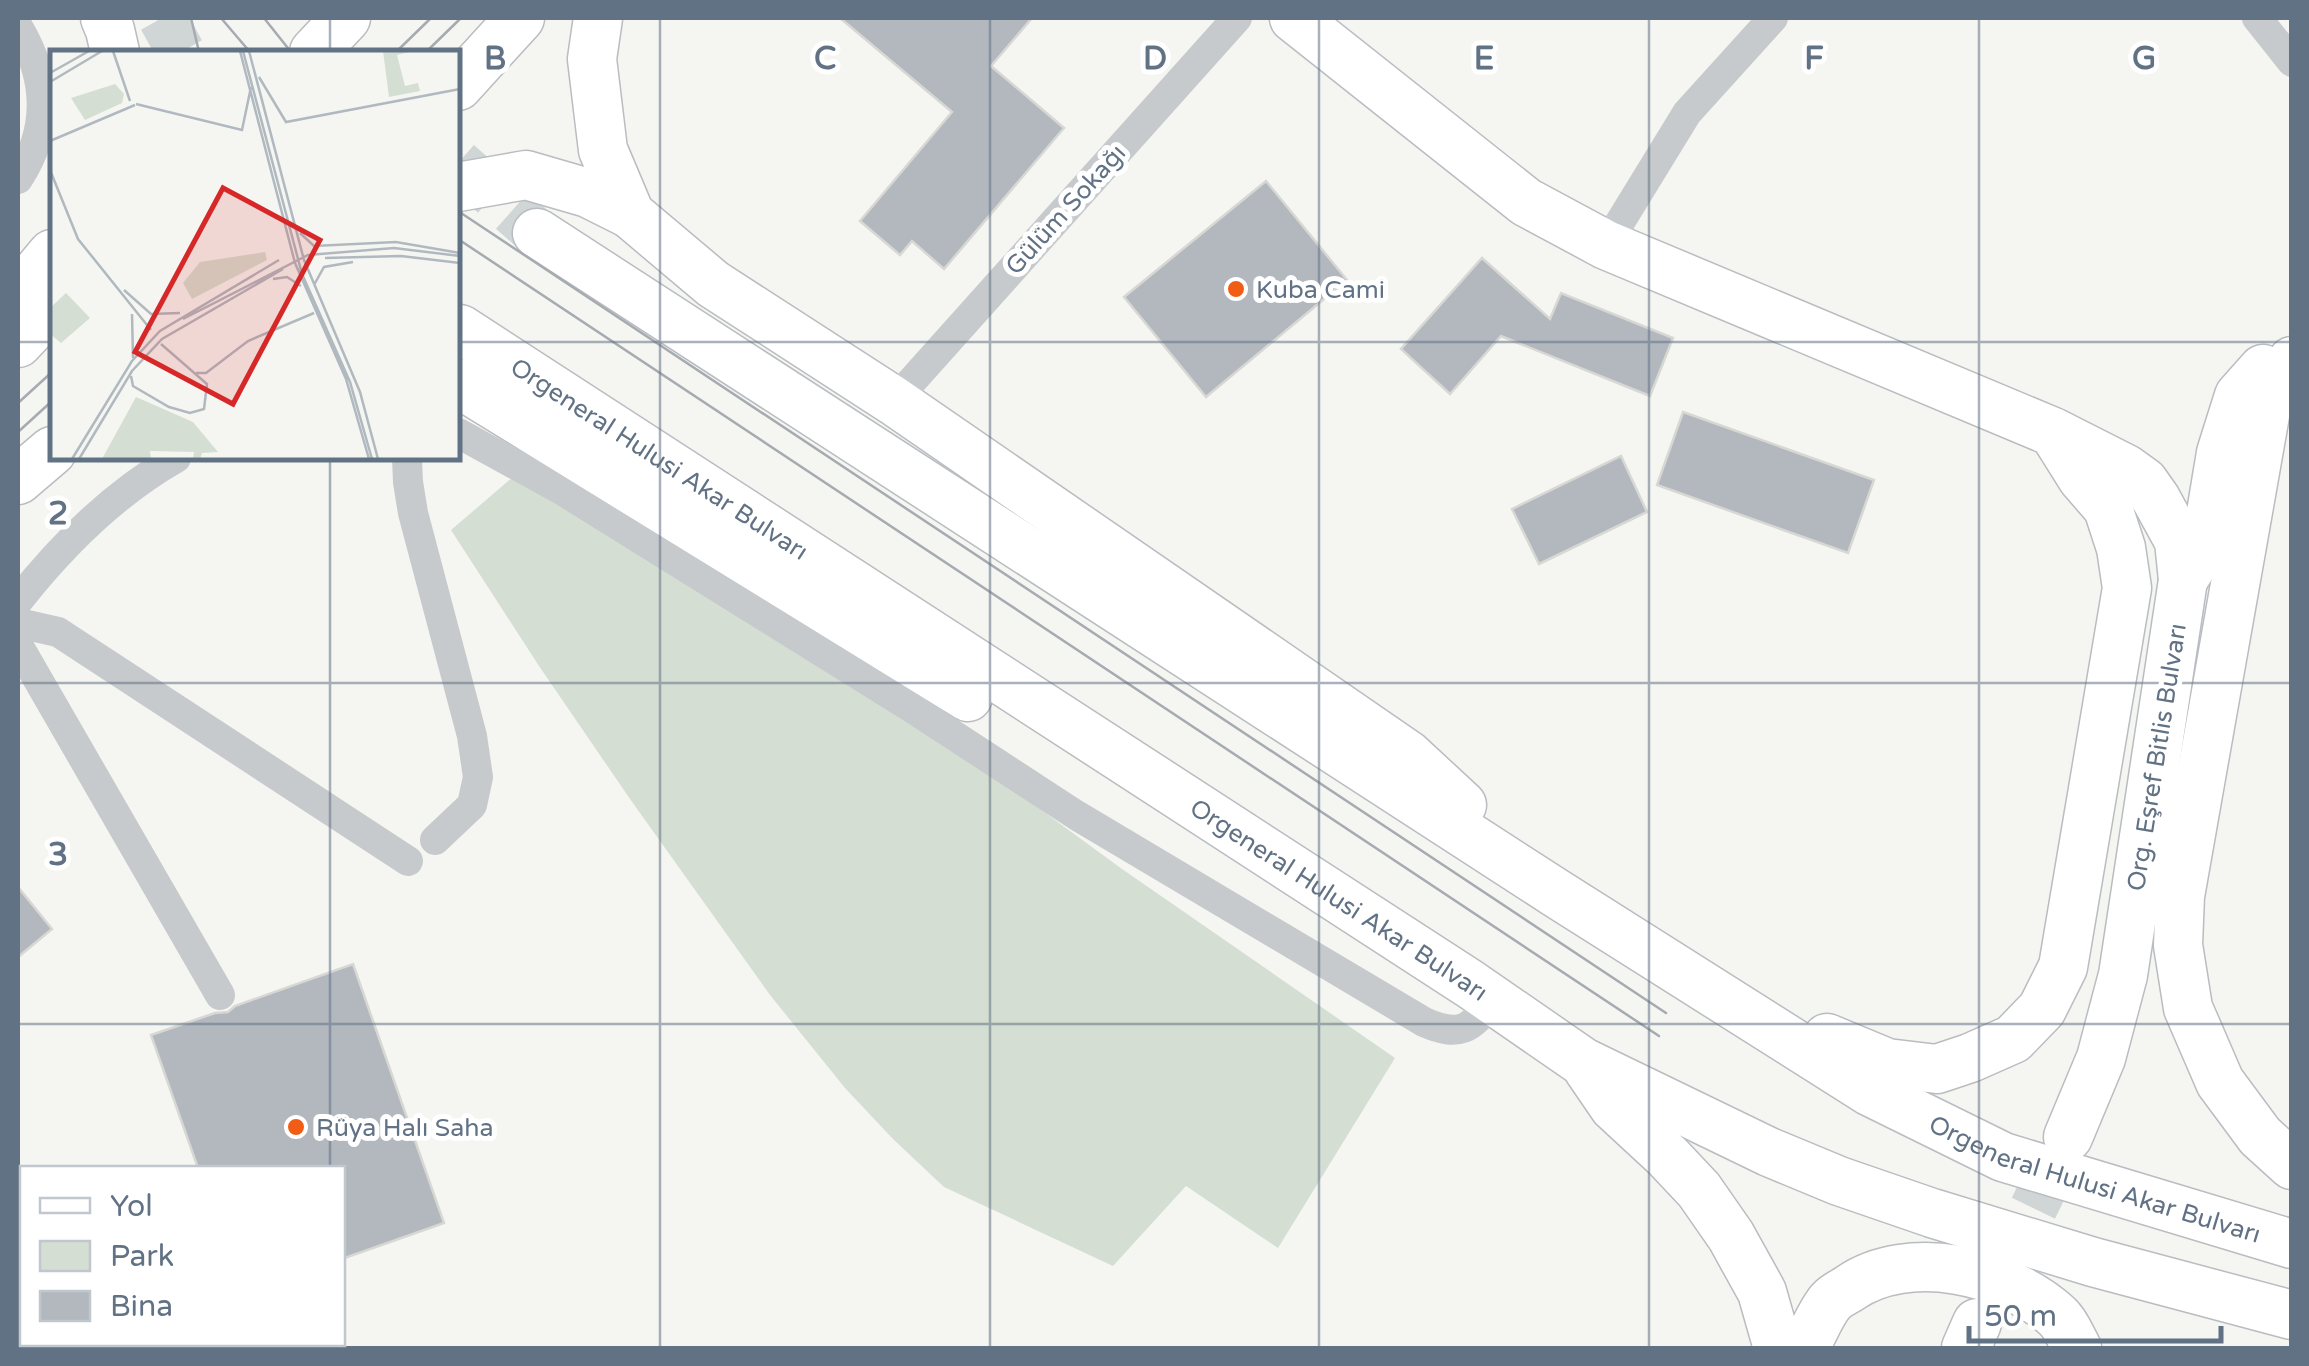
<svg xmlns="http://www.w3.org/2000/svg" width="2309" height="1366" font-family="'Varela Round',sans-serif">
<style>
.green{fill:#d5ded2}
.building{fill:#b2b8be;stroke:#d7d7d4;stroke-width:2.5}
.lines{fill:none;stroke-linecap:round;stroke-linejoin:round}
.primary-tunnel{stroke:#d0d5d6;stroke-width:48;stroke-dasharray:48 24;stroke-linecap:butt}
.primary-casing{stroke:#b9bcc0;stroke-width:51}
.street{stroke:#c7cacd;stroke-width:30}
.primary{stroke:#fff;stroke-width:48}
.tram{stroke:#a6abb1;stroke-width:2.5}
.grid{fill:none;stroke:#627285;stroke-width:2.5;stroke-opacity:0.55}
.poi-dot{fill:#f25d15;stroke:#fff;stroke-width:4}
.labels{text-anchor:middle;stroke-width:10;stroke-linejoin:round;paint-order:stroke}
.street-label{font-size:25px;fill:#627285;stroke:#fff}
.poi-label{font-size:25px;fill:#627285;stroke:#fff;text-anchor:start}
.inset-road{fill:none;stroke:#b1b9c0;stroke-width:2.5}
.view{fill:#d62828;fill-opacity:0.15;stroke:#d62828;stroke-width:5}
.inset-edge{fill:none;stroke:#627285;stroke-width:5}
.grid-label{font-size:32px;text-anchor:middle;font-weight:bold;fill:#627285;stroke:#fff;stroke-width:10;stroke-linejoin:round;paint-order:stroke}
</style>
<rect width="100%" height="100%" fill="#f5f6f1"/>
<!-- green -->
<path class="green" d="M 534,459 L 988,771 L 1122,869 L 1395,1058 L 1278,1248 L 1186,1186 L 1113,1266 L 944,1187 L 893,1139 L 845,1088 L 770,995 L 630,799 L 539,666 L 451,530 Z"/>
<!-- building -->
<g class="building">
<path d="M 840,18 L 1032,18 L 991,66 L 1064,128 L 944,269 L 912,241 L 900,255 L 860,221 L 952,112 Z"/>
<path d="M 1266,181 L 1347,280 L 1206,397 L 1124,297 Z"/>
<path d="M 1482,258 L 1550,319 L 1561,293 L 1673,338 L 1650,396 L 1501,336 L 1450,394 L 1401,349 Z"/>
<path d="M 1683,412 L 1874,480 L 1848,553 L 1657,485 Z"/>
<path d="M 1621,456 L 1647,512 L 1539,564 L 1512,509 Z"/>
<path d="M 18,887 L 52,929 L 18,957 Z"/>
<path d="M 353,964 L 444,1223 L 342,1259 L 342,1168 L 198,1168 L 151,1035 L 215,1013 L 228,1012 L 235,1006 Z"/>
</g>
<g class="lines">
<!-- primary-tunnel -->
<g class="primary-tunnel">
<path d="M 162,18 L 181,52"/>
<path d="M 458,163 L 537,233"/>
<path d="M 2002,1273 L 2068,1137"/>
</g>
<!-- primary casing -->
<g class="primary-casing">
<g id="primary">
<path d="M 105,18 L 110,30 L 115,52"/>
<path d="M 598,18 L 592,59 L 603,150 L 630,214 L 713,284 L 894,401 L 1408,755 L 1462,805"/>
<path d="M 1294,18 L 1526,202 L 1606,245 L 2053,432 L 2126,469 L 2144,482 L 2156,499 L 2179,541 L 2183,580 L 2123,975 L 2101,1058 L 2068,1137"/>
<path d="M 314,52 L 346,18"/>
<path d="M 458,86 L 520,18"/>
<path d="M 458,187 L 526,175 L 588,193 L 630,214"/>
<path id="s1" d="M 537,233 L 1556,893 L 1869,1091 L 2003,1157 L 2292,1244"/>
<path d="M 18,295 L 52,254"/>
<path id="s2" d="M 460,329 L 1470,984 L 1583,1062 L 1769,1152 L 1839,1181 L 1932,1213 L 2093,1262 L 2292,1315"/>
<path d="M 18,343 L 52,307"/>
<path d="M 2292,361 L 2268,398 L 2180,896 L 2178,945 L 2188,1008 L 2220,1082 L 2260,1136 L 2292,1165"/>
<path d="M 458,383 L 968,697"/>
<path d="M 18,480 L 52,451"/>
<path d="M 2183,580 L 2206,543 L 2221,453 L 2239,396 L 2263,369"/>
<path d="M 1827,1038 L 1887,1063 L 1937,1069 L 1970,1058 L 2013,1039 L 2042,1009 L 2063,967 L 2127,588 L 2121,548 L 2108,508 L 2082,478 L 2055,435"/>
<path d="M 1588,1069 L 1614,1107 L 1667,1156 L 1699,1190 L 1731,1236 L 1762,1292 L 1778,1348"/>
<path d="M 1805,1348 C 1812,1335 1821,1312 1831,1301 C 1835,1296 1844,1292 1850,1288 C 1908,1248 2007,1270 2057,1316 C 2066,1324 2071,1338 2077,1348"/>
<path d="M 1966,1348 L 1977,1323"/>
</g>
</g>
<!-- street -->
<g class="street">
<path d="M 2257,18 L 2292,62"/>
<path d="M 18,27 C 48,77 51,129 18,179"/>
<path d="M 1606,245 L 1687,113 L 1773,18"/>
<path d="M 894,401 L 1237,18"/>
<path d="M 458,433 L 560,489 L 912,708 L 1076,815 L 1424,1022 C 1460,1038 1471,1029 1493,1000"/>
<path d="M 407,458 L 408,482 L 413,513 L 472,736 L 478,777 L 472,805 L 435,840"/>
<path d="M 18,601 C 62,545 113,494 176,458"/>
<path d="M 18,623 L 58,632 L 408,861"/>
<path d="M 18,645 L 220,995"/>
</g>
<!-- primary -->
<use href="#primary" class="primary"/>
<!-- tram -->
<g class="tram">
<path d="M 191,18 L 199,52"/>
<path d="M 221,18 L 250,52"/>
<path d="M 264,18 L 291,52"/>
<path d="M 396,52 L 431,18"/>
<path d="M 426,52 L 461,18"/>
<path d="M 458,211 L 1666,1013"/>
<path d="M 458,239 L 1659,1036"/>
<path d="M 18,403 L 52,372"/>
<path d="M 18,432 L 52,401"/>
</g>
</g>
<!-- grid -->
<path class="grid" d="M 330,18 L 330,52M 660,18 L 660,1348M 990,18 L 990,1348M 1319,18 L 1319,1348M 1649,18 L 1649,1348M 1979,18 L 1979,1348M 18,342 L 52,342M 458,342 L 2292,342M 330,458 L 330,1168M 18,683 L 2292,683M 18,1024 L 2292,1024M 330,1344 L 330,1348"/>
<!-- markers -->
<g class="poi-dot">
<circle cx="1236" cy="289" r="10"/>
<circle cx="296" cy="1127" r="10"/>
</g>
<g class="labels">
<!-- street labels -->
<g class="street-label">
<text transform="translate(1065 209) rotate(-48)" y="9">Gülüm Sokağı</text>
<text dy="9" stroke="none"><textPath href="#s2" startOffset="238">Orgeneral Hulusi Akar Bulvarı</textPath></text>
<text transform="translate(2156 757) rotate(-81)" y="9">Org. Eşref Bitlis Bulvarı</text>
<text dy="9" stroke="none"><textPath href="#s2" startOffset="1048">Orgeneral Hulusi Akar Bulvarı</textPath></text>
<text dy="9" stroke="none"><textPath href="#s1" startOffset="1828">Orgeneral Hulusi Akar Bulvarı</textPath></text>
</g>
<!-- poi labels -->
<g class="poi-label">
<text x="1256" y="298">Kuba Cami</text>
<text x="316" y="1136">Rüya Halı Saha</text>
</g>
</g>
<!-- overview -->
<g transform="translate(50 50)">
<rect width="410" height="410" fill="#f5f6f1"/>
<path d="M 333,1 L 363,1 L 347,5 L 355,36 L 368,33 L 370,41 L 339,47 ZM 65,34 L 74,44 L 72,53 L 35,70 L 21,48 ZM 215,202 L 217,210 L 142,249 L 133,233 L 150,212 ZM 16,243 L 40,268 L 11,293 L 0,284 L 0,258 ZM 86,347 L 143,372 L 168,402 L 152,403 L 150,409 L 143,409 L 144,402 L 100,401 L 101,409 L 52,409 Z" fill="#d5ded2"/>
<path class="inset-road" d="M 63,1 L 80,51M 190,1 L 245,213 L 296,329 L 319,409M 193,1 L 252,224 L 300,332 L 322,409M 199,1 L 254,210 L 310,342 L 328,409M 0,23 L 39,1M 209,27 L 236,72 L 410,39M 0,32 L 52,1M 86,54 L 192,80 L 201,37M 0,91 L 85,55M 0,120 L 28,189 L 101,280M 250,183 L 264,196 L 346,192 L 410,203M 275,208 L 351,206 L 410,213M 223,229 L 237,227 L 251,236M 264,235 L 274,217 L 303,212M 74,240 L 101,264 L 130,263M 82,264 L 83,308M 133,269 L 258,205 L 344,198 L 410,206M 146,323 L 156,323 L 198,291 L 264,263M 81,326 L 83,336 L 119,357 L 140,363 L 154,359 L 157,334 L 111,294M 22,409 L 82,311 L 110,281 L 229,210M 29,409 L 82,321 L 112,289 L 233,219"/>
<path class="view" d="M 173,138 L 270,190 L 183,354 L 85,302 Z"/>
<rect width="410" height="410" class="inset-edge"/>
</g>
<g class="grid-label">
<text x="495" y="69">B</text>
<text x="825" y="69">C</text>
<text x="1155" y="69">D</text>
<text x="1484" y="69">E</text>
<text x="1814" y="69">F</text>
<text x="2144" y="69">G</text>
<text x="58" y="524">2</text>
<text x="58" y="865">3</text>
</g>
<!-- border -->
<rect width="2309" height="1366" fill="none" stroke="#627285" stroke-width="40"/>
<!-- legend -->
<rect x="20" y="1166" width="325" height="180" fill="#ffffff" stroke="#c0c7ce" stroke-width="2.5"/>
<rect x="40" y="1198" width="50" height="15" fill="#ffffff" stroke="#c0c7ce" stroke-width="2.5"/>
<text x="110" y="1216" font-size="30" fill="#627285">Yol</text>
<rect x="40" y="1241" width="50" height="30" fill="#d5ded2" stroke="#c0c7ce" stroke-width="2.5"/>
<text x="110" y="1266" font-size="30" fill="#627285">Park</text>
<rect x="40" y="1291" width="50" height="30" fill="#b2b8be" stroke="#c0c7ce" stroke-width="2.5"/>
<text x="110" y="1316" font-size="30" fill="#627285">Bina</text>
<!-- scale -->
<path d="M1969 1326v15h252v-15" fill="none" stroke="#627285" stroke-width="5"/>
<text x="1984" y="1326" font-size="30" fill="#627285" stroke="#ffffff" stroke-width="8" paint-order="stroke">50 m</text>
</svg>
